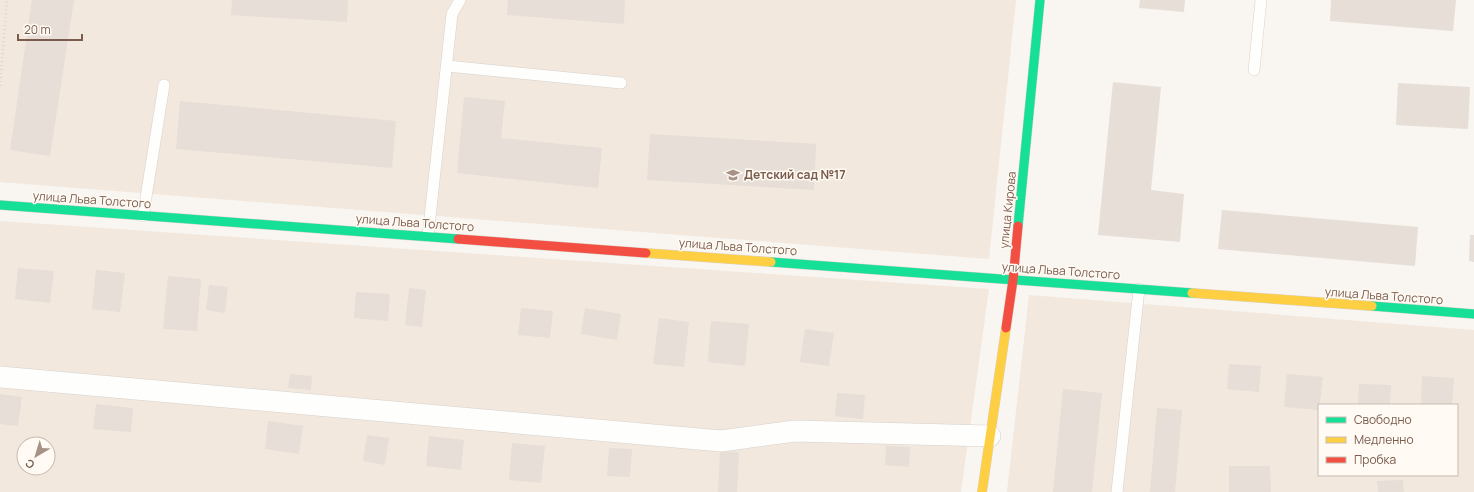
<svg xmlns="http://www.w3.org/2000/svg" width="1474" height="492" font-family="Manrope,sans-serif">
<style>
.residential{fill:#f2e8de;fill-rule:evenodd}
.building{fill:#e6ded7}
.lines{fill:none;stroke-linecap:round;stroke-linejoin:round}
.lane-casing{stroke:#d7d1cb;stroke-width:12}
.street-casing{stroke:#d7d1cb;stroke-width:22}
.fast-casing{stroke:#d9d2cb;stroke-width:10}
.slow-casing{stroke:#d9d2cb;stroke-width:10}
.jam-casing{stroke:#d9d2cb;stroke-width:10}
.path{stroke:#dcd5d0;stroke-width:2.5;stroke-dasharray:1 3;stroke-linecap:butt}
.lane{stroke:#fefefd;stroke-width:11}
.street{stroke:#fefefd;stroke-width:21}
.fast{stroke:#16e098;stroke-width:9}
.slow{stroke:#ffcf43;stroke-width:9}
.jam{stroke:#f24e42;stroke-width:9}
.labels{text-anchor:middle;stroke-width:3;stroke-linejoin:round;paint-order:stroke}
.poi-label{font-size:12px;font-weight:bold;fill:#7a5c4d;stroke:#fffaf3;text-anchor:start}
.street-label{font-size:12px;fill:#7a5c4d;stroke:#fffaf3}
</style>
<rect width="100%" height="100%" fill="#f9f5f0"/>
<!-- residential -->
<g class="residential">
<path d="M 0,0 L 1016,0 L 989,259 L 0,182 Z"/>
<path d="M 0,221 L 989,289 L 961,492 L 0,492 ZM 24,444 L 48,444 L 48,468 L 24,468 Z"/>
<path d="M 1029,295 L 1474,330 L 1474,492 L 1007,492 ZM 1319,405 L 1457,405 L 1457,475 L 1319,475 Z"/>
</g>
<!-- building -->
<g class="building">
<path d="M 32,0 L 74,0 L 50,156 L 10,150 Z"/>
<path d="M 232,0 L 348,0 L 347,22 L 231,15 Z"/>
<path d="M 508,0 L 625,0 L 624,24 L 507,15 Z"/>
<path d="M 1140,0 L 1185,0 L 1184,12 L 1139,8 Z"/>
<path d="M 1331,0 L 1456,0 L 1453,31 L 1330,21 Z"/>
<path d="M 1113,82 L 1161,87 L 1151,190 L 1184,194 L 1180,242 L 1098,235 Z"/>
<path d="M 1398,83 L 1470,87 L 1468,129 L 1396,125 Z"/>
<path d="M 464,97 L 505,101 L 501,138 L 602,148 L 598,188 L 457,173 Z"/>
<path d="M 180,101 L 396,121 L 392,168 L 176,149 Z"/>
<path d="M 650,134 L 816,144 L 814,190 L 647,180 Z"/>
<path d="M 1222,210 L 1418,227 L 1415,266 L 1218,249 Z"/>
<path d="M 1470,235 L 1474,235 L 1474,262 L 1469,261 Z"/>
<path d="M 18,268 L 54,271 L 50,303 L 15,299 Z"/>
<path d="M 96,270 L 125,273 L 120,312 L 92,309 Z"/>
<path d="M 168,276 L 201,279 L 197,331 L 163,329 Z"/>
<path d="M 209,285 L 228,287 L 225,313 L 206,310 Z"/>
<path d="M 409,288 L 426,290 L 422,327 L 405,325 Z"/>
<path d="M 356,292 L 390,294 L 388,321 L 354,318 Z"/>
<path d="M 521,308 L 553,311 L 550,338 L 518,335 Z"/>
<path d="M 585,308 L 621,314 L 617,340 L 581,334 Z"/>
<path d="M 659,318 L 689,322 L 684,367 L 653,364 Z"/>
<path d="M 711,321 L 749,324 L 745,366 L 708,362 Z"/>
<path d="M 805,329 L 834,333 L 829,366 L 800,362 Z"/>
<path d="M 1229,364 L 1261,366 L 1259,392 L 1227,389 Z"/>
<path d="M 290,374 L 312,376 L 311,390 L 288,388 Z"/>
<path d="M 1287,374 L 1323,377 L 1319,410 L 1284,407 Z"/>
<path d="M 1422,376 L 1454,378 L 1452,405 L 1421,405 Z"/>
<path d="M 1359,384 L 1391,385 L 1390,405 L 1358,405 Z"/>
<path d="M 1063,389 L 1102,393 L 1092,492 L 1053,492 Z"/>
<path d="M 837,393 L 865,395 L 863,419 L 835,416 Z"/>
<path d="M 0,394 L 22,397 L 18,426 L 0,424 Z"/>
<path d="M 96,404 L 133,408 L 131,432 L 93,429 Z"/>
<path d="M 1157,408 L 1182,410 L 1175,492 L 1150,492 Z"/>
<path d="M 268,421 L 303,426 L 299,454 L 265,449 Z"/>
<path d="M 367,435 L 389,438 L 385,465 L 363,461 Z"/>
<path d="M 429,436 L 464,440 L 461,470 L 426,466 Z"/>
<path d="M 512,443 L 545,446 L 541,483 L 509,480 Z"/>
<path d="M 886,446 L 910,447 L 909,467 L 885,465 Z"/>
<path d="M 609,448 L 632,449 L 630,477 L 607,476 Z"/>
<path d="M 720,451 L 739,452 L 737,492 L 718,492 Z"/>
<path d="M 1229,466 L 1270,466 L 1271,492 L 1229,492 Z"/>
<path d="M 1403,480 L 1404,492 L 1378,492 L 1377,481 Z"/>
</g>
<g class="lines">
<!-- lane casing -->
<g class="lane-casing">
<g id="lane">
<path d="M 447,66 L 621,83"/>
<path d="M 1254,70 L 1261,0"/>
<path d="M 143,216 L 164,85"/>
<path d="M 428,236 L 452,14 L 460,0"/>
<path d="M 1117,492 L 1139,289"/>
</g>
</g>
<!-- street casing -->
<g class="street-casing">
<path id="street" d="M 0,377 L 721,441 L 795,431 L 990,436"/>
</g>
<!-- fast casing -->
<g class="fast-casing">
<g id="fast">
<path d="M 0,205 L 458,239"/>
<path d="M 1018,226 L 1040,0"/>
<path d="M 771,262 L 1192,293"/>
<path d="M 1372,306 L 1474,314"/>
</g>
</g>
<!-- slow casing -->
<g class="slow-casing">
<g id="slow">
<path d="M 646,253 L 771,262"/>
<path d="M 1192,293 L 1372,306"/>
<path d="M 982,492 L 1006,328"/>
</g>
</g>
<!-- jam casing -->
<g class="jam-casing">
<g id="jam">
<path d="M 458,239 L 646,253"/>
<path d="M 1006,328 L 1013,280 L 1018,226"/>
</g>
</g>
<!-- path -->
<path class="path" d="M 0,86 L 7,0"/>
<!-- lane -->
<use href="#lane" class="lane"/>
<!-- street -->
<use href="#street" class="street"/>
<!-- fast -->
<use href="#fast" class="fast"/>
<!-- slow -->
<use href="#slow" class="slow"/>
<!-- jam -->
<use href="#jam" class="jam"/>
</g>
<!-- icons -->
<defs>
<g id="school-bare" transform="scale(1.08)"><path d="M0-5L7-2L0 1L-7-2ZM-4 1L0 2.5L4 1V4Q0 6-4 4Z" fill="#a69286" stroke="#fffaf3" stroke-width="2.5" paint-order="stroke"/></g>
</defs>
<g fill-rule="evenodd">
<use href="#school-bare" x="733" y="175"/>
</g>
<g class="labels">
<!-- poi labels -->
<g class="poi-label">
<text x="744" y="179">Детский сад №17</text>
</g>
<!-- street labels -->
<g class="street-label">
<text transform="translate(92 200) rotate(4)" y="4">улица Льва Толстого</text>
<text transform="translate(1008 210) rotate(-84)" y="4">улица Кирова</text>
<text transform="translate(415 223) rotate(4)" y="4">улица Льва Толстого</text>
<text transform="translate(738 247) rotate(4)" y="4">улица Льва Толстого</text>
<text transform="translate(1061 271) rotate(4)" y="4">улица Льва Толстого</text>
<text transform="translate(1384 296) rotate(4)" y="4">улица Льва Толстого</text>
</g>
</g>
<!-- legend -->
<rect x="1318" y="404" width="140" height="72" fill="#fffaf3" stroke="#cabbb1"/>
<rect x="1326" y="417" width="20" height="6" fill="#16e098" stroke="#cabbb1"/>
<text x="1354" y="424" font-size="12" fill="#7a5c4d">Свободно</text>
<rect x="1326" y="437" width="20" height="6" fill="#ffcf43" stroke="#cabbb1"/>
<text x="1354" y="444" font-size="12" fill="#7a5c4d">Медленно</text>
<rect x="1326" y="457" width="20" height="6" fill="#f24e42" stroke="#cabbb1"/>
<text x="1354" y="464" font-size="12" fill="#7a5c4d">Пробка</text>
<!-- north arrow -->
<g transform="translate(36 456) rotate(218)"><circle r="19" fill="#fffaf3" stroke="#cabbb1"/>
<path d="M0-3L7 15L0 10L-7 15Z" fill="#a69286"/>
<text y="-6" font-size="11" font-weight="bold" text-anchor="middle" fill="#7a5c4d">С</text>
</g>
<!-- scale -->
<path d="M18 34v6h64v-6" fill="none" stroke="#7a5c4d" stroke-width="2"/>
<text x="24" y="34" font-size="12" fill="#7a5c4d" stroke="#fffaf3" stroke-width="3" paint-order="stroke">20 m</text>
</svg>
